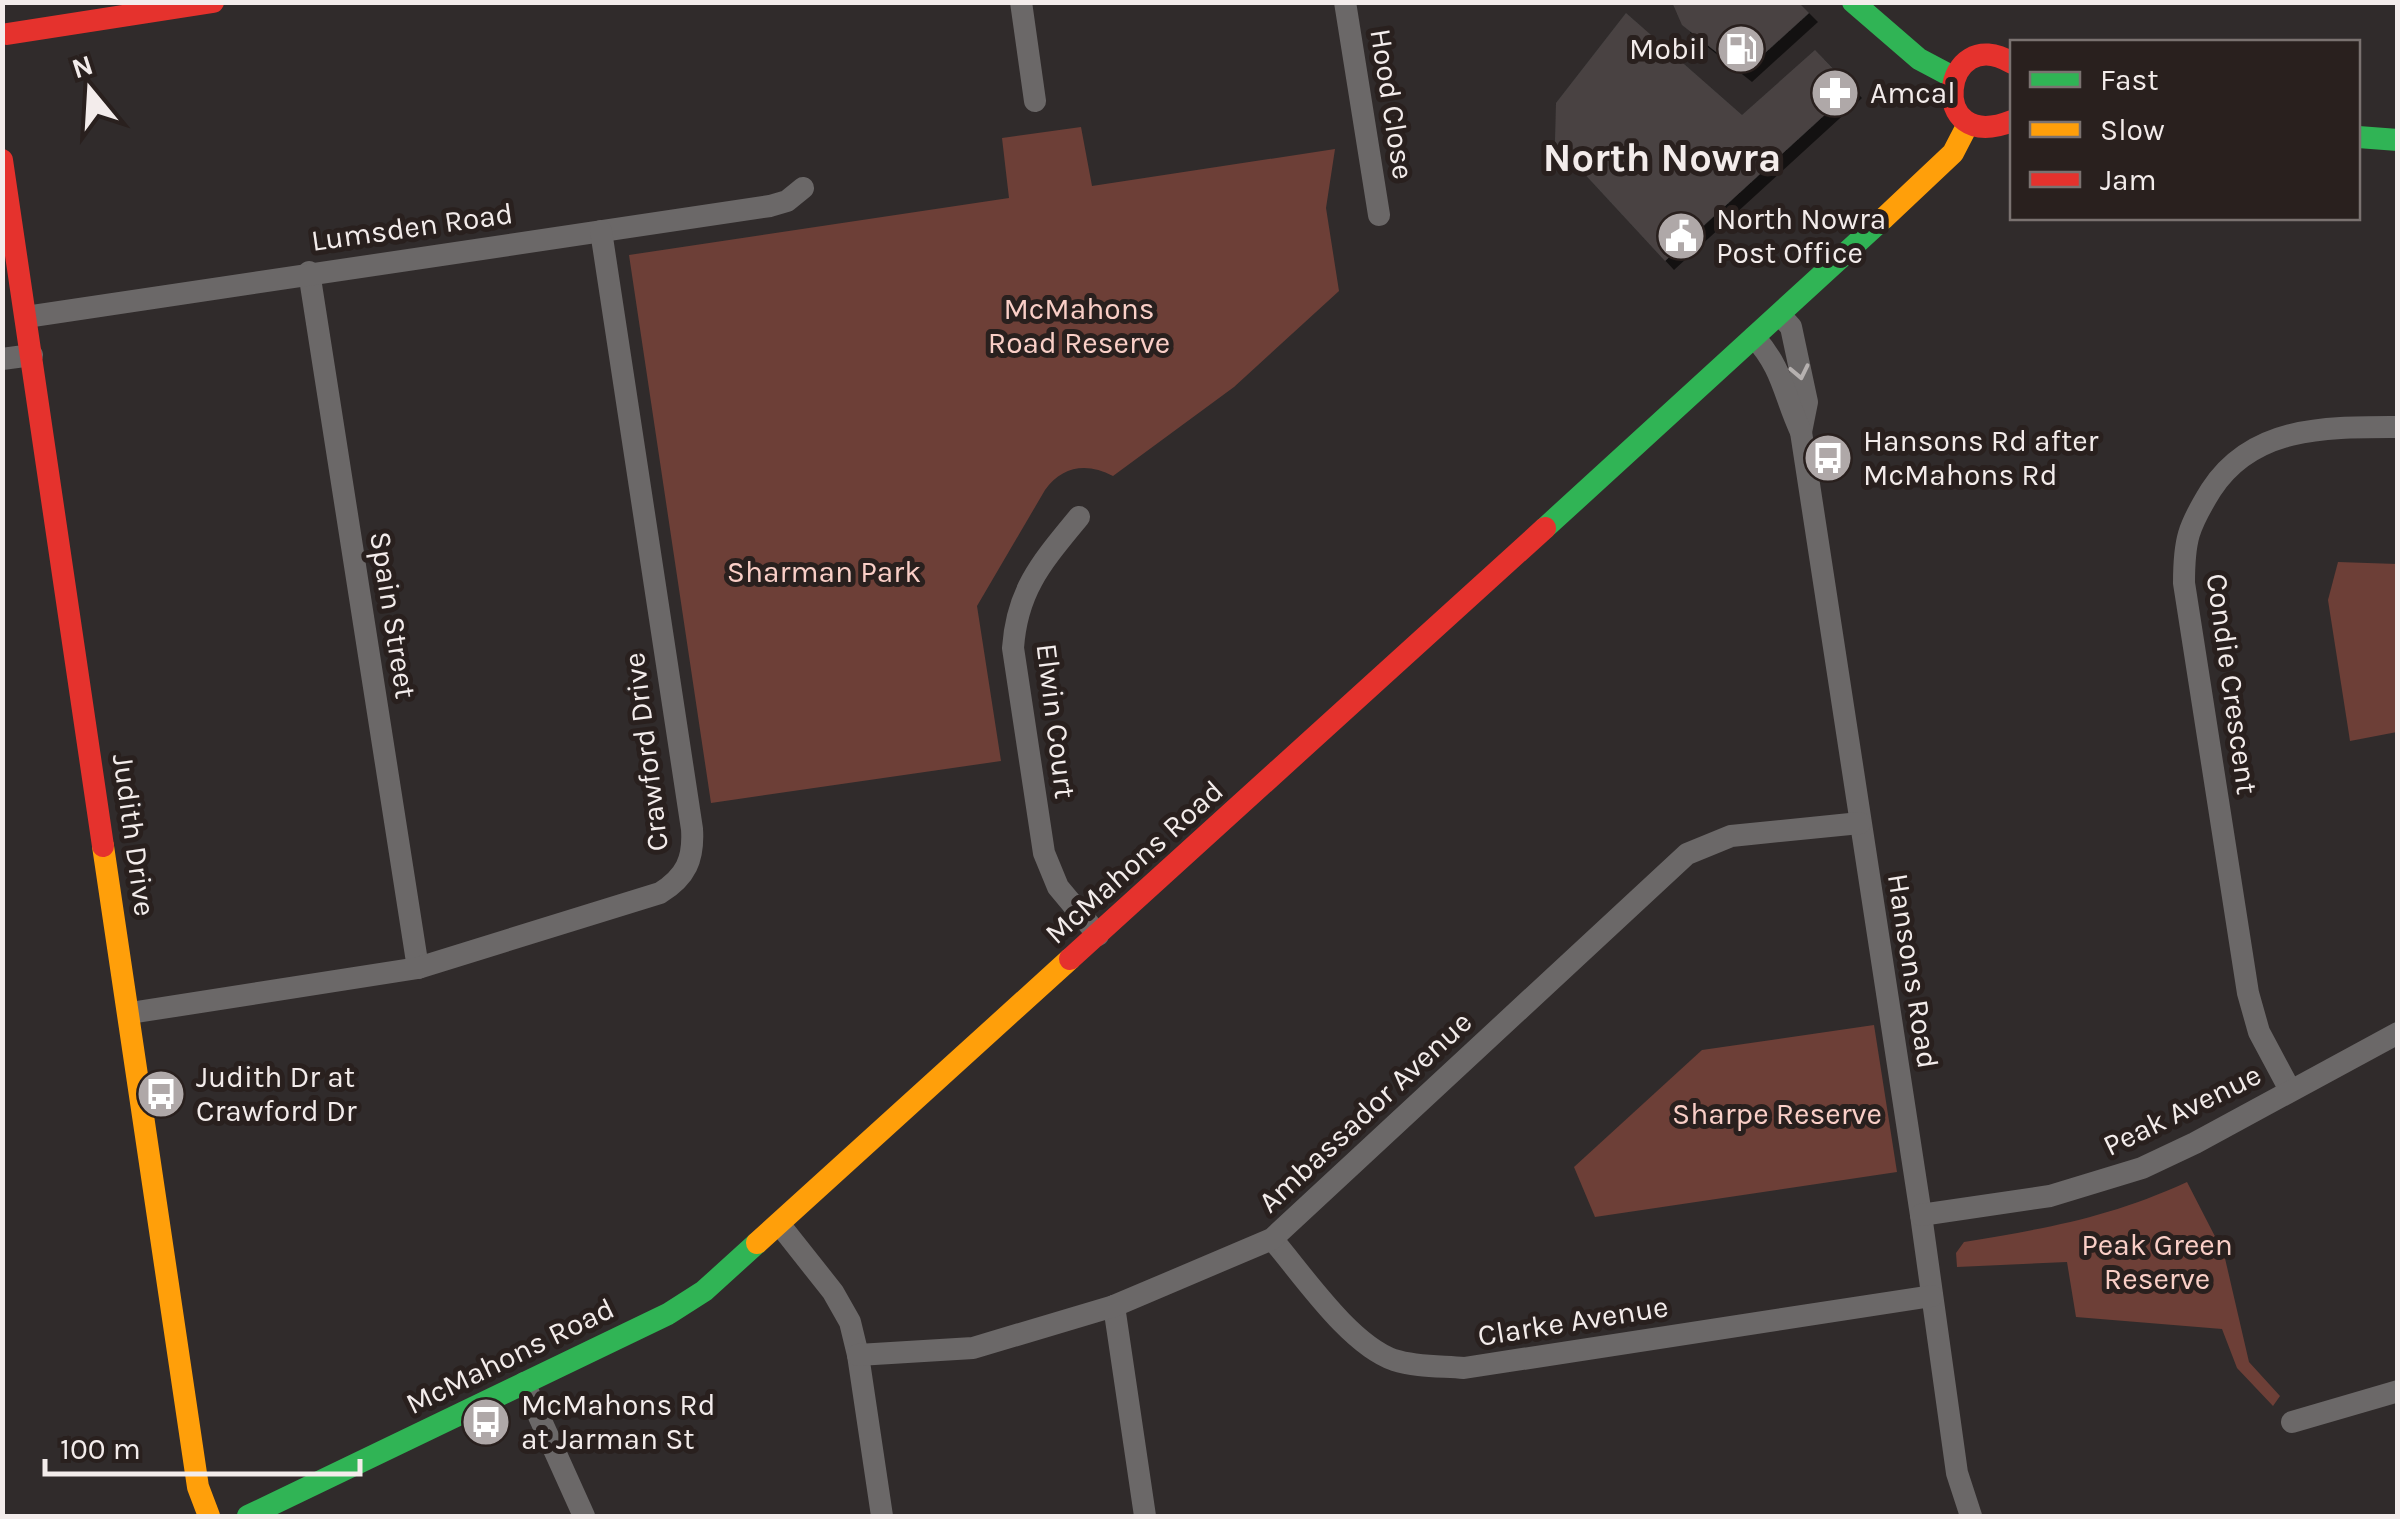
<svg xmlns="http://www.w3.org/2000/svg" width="2400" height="1519" font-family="Karla,sans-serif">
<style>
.green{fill:#6d3f37}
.building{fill:#484343;filter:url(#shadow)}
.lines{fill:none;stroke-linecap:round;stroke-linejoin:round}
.street{stroke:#6b6868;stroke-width:22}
.fast{stroke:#30b455;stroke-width:22}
.slow{stroke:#ff9f0a;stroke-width:22}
.jam{stroke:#e5322d;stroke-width:22}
.oneway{stroke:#b6b1b0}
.labels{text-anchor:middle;stroke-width:10;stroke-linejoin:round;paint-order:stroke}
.poi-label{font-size:30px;fill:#f3eceb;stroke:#29201e;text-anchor:start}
.street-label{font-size:30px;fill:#f3eceb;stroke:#29201e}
.park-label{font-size:30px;fill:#facfc7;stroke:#29201e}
.district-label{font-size:40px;font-weight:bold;fill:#f3eceb;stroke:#29201e}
</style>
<defs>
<filter id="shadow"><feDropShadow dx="9" dy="9" stdDeviation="0" flood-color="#0009"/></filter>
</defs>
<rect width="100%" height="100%" fill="#302b2b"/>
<!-- green -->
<g class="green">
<path d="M 1081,127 L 1092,186 L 1335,149 L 1326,208 L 1339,291 L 1234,387 L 1113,476 C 1087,462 1062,466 1045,490 L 977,606 L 1001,761 L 711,803 L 629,255 L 1009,198 L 1002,138 Z"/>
<path d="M 2338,562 L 2397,564 L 2397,732 L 2350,741 L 2328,600 Z"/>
<path d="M 1874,1025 L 1897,1172 L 1595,1217 L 1574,1167 L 1702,1050 Z"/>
<path d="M 2187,1182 L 2224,1254 L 2249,1362 L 2280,1396 L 2273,1406 L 2237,1368 L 2222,1329 L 2076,1317 L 2067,1262 L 1957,1267 L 1956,1253 L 1964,1242 C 2048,1228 2108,1218 2187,1182 Z"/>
</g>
<!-- building -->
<g class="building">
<path d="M 1672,2 L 1798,2 L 1809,13 L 1743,73 L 1682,25 Z"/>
<path d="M 1626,13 L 1742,115 L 1815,50 L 1853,89 L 1665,261 L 1555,142 L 1556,103 Z"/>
</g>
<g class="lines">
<!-- street -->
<g class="street">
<path d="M 1021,2 L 1035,101"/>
<path d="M 1345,2 L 1379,215"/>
<path d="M 309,272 L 418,968"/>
<path d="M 1780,315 L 1791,327 L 1807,402 L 1801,432"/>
<path d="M 26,317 L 770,206 L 787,201 L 803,188"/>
<path d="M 1754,337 C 1783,368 1784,396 1801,432 L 1921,1215 L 1957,1473 L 1971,1516"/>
<path d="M 2,359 L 32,355"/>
<path d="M 1079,517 C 1043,561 1017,589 1013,648 L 1044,853 L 1058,887 L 1098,935"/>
<path d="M 130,1013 L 418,968 L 660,893 C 686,877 694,859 692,829 L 601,231"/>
<path d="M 2290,1090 L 2259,1032 L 2248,993 L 2184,583 C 2184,540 2188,527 2211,490 C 2253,425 2328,427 2398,427"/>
<path d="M 1921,1215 L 2050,1196 L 2142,1168 L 2195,1143 L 2398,1033"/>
<path d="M 780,1225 L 833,1292 L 850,1322 L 858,1355 L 882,1516"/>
<path d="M 1272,1239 C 1303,1275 1349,1344 1394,1360 C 1416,1367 1441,1366 1464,1368 L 1932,1296"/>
<path d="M 1114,1306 L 1145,1516"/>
<path d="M 858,1355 L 973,1348 L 1114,1306 L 1272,1239 L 1687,854 L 1731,836 L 1860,823"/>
<path d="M 524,1383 L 584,1516"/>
<path d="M 2292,1422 L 2398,1391"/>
</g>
<!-- fast -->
<g class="fast">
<path d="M 1853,2 L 1919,59 L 1953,77"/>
<path d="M 2358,137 L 2398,140"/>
<path d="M 1545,528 L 1883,219"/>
<path d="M 248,1516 L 668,1314 L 704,1291 L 757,1243"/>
</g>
<!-- slow -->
<g class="slow">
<path d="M 1883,219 L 1953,153 L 1968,124"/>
<path d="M 103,846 L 198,1487 L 209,1516"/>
<path d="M 757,1243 L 1070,959"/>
</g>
<!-- jam -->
<g class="jam">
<path d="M 7,34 L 213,2"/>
<path d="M 2012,63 C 1942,20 1924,156 2012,121"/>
<path d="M 2,160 L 103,846"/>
<path d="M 1070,959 L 1545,528"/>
</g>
</g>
<!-- one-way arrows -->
<defs><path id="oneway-chevron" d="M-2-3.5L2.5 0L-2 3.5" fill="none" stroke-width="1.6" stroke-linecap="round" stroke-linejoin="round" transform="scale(2.5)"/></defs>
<use class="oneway" href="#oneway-chevron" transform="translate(1800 372) rotate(78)"/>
<!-- icons -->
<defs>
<g id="fuel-disc" transform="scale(2.5)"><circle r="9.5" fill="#afa8a8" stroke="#29201e"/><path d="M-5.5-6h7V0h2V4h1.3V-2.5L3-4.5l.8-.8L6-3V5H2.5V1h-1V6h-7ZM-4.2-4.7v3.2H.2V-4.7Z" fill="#fff"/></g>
<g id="pharmacy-disc" transform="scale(2.5)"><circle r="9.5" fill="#afa8a8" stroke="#29201e"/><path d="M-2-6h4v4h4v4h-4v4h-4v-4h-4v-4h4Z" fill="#fff"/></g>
<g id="civic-disc" transform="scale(2.5)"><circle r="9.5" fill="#afa8a8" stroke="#29201e"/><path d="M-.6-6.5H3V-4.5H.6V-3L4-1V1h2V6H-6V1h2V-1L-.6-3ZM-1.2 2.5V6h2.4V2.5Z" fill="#fff"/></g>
<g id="bus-disc" transform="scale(2.5)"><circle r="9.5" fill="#afa8a8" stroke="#29201e"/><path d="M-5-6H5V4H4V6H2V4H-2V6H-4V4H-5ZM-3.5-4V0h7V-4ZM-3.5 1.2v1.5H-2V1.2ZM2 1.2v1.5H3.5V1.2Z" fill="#fff"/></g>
</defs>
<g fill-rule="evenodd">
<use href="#fuel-disc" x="1741" y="49"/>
<use href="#pharmacy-disc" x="1835" y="93"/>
<use href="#civic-disc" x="1681" y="236"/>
<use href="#bus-disc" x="1828" y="458"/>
<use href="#bus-disc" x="161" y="1094"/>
<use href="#bus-disc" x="486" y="1422"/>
</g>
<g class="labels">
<!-- poi labels -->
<g class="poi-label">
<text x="1706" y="59" text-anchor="end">Mobil</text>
<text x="1870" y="103">Amcal</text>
<text x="1716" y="229">North Nowra<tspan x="1716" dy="34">Post Office</tspan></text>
<text x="1863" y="451">Hansons Rd after<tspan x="1863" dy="34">McMahons Rd</tspan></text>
<text x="196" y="1087">Judith Dr at<tspan x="196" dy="34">Crawford Dr</tspan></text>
<text x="521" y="1415">McMahons Rd<tspan x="521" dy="34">at Jarman St</tspan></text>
</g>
<!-- street labels -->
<g class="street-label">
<text transform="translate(1392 104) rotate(81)" y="10">Hood Close</text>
<text transform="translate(412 227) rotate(-8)" y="10">Lumsden Road</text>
<text transform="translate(393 615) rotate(81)" y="10">Spain Street</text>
<text transform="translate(2232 684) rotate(82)" y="10">Condie Crescent</text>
<text transform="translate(1056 721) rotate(83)" y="10">Elwin Court</text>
<text transform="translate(646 752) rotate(-97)" y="10">Crawford Drive</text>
<text transform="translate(134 835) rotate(82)" y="10">Judith Drive</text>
<text transform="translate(1134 862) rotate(-42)" y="10">McMahons Road</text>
<text transform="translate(1913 971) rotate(81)" y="10">Hansons Road</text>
<text transform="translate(2182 1110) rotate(-26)" y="10">Peak Avenue</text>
<text transform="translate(1365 1112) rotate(-43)" y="10">Ambassador Avenue</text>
<text transform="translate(1573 1321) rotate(-9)" y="10">Clarke Avenue</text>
<text transform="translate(510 1356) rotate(-26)" y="10">McMahons Road</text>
</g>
<!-- park labels -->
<g class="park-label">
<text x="1079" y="319">McMahons<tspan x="1079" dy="34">Road Reserve</tspan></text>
<text x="824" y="582">Sharman Park</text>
<text x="1777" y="1124">Sharpe Reserve</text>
<text x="2157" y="1255">Peak Green<tspan x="2157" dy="34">Reserve</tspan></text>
</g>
<!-- district labels -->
<g class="district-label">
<text x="1662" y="171">North Nowra</text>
</g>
</g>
<!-- border -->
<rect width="2400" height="1519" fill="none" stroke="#f3eceb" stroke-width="10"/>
<!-- legend -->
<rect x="2010" y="40" width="350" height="180" fill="#29201e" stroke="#7a7270" stroke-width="2.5"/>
<rect x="2030" y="72" width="50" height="15" fill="#30b455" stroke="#7a7270" stroke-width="2.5"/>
<text x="2100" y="90" font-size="30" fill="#f3eceb">Fast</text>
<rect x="2030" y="122" width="50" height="15" fill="#ff9f0a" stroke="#7a7270" stroke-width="2.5"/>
<text x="2100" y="140" font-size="30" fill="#f3eceb">Slow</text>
<rect x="2030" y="172" width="50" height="15" fill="#e5322d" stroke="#7a7270" stroke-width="2.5"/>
<text x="2100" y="190" font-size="30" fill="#f3eceb">Jam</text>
<!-- north arrow -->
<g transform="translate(90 90) rotate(342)" stroke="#29201e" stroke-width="8" paint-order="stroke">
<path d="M0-8L18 38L0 25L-18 38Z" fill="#f3eceb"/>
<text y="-15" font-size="28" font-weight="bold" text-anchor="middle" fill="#f3eceb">N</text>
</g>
<!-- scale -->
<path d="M45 1459v15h315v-15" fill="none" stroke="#f3eceb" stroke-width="5"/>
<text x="60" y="1459" font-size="30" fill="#f3eceb" stroke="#29201e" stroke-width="8" paint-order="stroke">100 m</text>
</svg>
